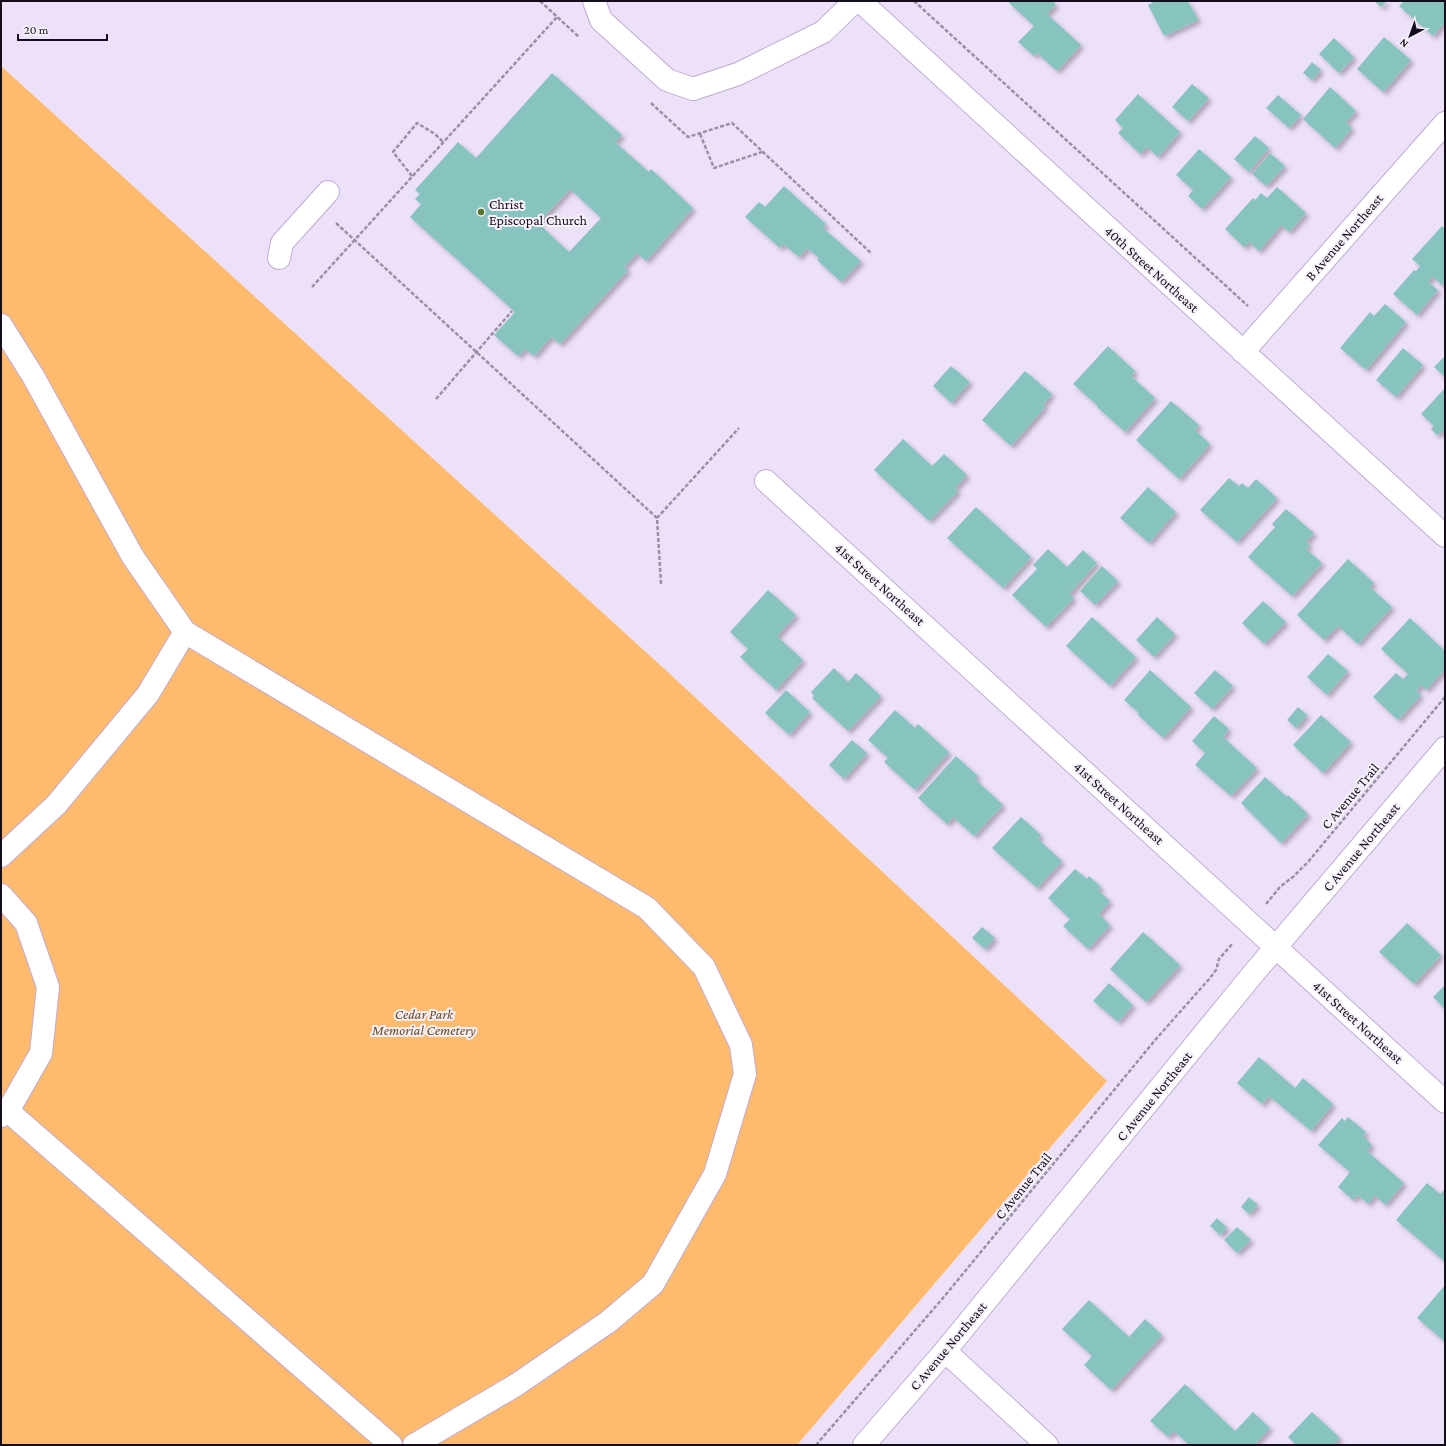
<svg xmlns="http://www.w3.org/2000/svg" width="1446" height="1446" font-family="'Crimson Pro',serif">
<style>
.green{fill:#febb6e}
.building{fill:#88c4bf;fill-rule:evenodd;filter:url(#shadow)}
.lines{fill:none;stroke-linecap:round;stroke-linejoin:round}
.minor-casing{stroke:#c1abd4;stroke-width:24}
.path{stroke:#9b8fa4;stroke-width:2.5;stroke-dasharray:4 2;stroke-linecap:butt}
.minor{stroke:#fff;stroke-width:22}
.poi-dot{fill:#55752b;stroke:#f6f1fa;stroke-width:1.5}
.labels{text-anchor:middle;stroke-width:4;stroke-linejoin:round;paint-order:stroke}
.poi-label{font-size:14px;fill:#150d1b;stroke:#f6f1fa;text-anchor:start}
.street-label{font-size:14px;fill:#150d1b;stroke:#f6f1fa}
.park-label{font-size:14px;font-style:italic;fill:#6a4920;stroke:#f6f1fa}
</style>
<defs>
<filter id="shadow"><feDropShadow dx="3.5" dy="3.5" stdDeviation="2" flood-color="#0004"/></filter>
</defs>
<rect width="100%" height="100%" fill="#ede0f9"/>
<!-- green -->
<path class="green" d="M 1,66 L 670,674 L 1107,1081 L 797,1445 L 1,1445 Z"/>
<!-- building -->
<g class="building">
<path d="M 1010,1 L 1053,1 L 1056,4 L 1047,14 L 1081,45 L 1057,71 L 1037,53 L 1034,56 L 1018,42 L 1034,26 L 1009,3 Z"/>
<path d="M 1155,1 L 1188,1 L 1198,20 L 1164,36 L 1148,5 Z"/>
<path d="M 1374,1 L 1387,1 L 1381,7 Z"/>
<path d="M 1404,1 L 1445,1 L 1445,22 L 1433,36 L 1399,6 Z"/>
<path d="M 1384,37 L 1411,60 L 1383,92 L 1357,69 Z"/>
<path d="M 1334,38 L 1354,57 L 1339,73 L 1319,54 Z"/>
<path d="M 1312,62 L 1321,70 L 1312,80 L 1303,73 Z"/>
<path d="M 552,73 L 622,135 L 615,142 L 649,172 L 651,169 L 693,208 L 646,261 L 637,253 L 624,267 L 628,270 L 560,344 L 551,337 L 534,356 L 525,349 L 518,356 L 494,335 L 515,312 L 410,217 L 421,204 L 415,199 L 420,194 L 415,190 L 458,142 L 476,158 ZM 570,189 L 601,218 L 569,252 L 538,223 Z"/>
<path d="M 1192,84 L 1209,98 L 1188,121 L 1172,107 Z"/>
<path d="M 1330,87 L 1356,111 L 1346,122 L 1352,128 L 1335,148 L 1303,119 Z"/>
<path d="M 1138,94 L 1180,132 L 1158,157 L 1147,147 L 1140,154 L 1118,133 L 1123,128 L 1115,120 Z"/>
<path d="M 1278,95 L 1301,115 L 1289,128 L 1266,108 Z"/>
<path d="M 1255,136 L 1269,148 L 1249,172 L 1234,159 Z"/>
<path d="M 1199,149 L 1231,177 L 1202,209 L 1188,196 L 1193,190 L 1176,175 Z"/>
<path d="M 1270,153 L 1285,166 L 1266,186 L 1252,174 Z"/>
<path d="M 784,186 L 826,224 L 823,228 L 861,261 L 841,282 L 817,260 L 819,258 L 807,248 L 799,257 L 783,244 L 780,248 L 745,217 L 759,202 L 765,207 Z"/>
<path d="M 1277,187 L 1306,213 L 1289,232 L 1281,225 L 1259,251 L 1249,242 L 1244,247 L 1225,229 L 1253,198 L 1255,200 L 1261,193 L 1267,198 Z"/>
<path d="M 1442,226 L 1445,229 L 1445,282 L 1442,285 L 1432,276 L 1428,282 L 1438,290 L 1417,315 L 1393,294 L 1414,270 L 1416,271 L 1420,266 L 1412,259 Z"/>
<path d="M 1385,304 L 1406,322 L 1366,370 L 1340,348 L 1370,312 L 1374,316 Z"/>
<path d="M 1108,346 L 1135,371 L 1131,376 L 1155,398 L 1125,432 L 1097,407 L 1098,406 L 1073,384 Z"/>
<path d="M 1403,348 L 1423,365 L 1396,397 L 1376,380 Z"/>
<path d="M 1445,356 L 1445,377 L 1434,367 Z"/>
<path d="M 951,366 L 970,382 L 951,403 L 933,386 Z"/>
<path d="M 1025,371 L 1052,394 L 1043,405 L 1045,407 L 1011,446 L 982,420 Z"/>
<path d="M 1445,388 L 1445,433 L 1443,431 L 1437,435 L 1431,429 L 1434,426 L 1421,414 Z"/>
<path d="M 1171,401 L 1199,425 L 1195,430 L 1210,444 L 1179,479 L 1136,440 Z"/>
<path d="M 903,439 L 932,466 L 944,454 L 967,475 L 955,488 L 958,491 L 929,521 L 874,470 Z"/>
<path d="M 1229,478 L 1239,486 L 1242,483 L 1248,488 L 1256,479 L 1277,498 L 1237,542 L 1200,510 Z"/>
<path d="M 1148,487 L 1176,512 L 1149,543 L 1120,518 Z"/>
<path d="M 976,507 L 1031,557 L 1003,588 L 947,538 Z"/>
<path d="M 1286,509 L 1314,533 L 1306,542 L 1310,545 L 1306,549 L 1322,563 L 1292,596 L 1248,557 L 1275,527 L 1272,524 Z"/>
<path d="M 1048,549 L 1067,567 L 1083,550 L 1097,563 L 1069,594 L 1074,598 L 1046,627 L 1012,595 L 1037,569 L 1033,565 Z"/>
<path d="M 1348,559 L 1374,583 L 1370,587 L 1392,607 L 1358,644 L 1338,626 L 1324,640 L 1297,615 Z"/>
<path d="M 1102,566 L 1118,581 L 1095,605 L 1080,591 Z"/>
<path d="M 768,590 L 796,615 L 777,636 L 803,660 L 776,690 L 740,657 L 748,649 L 730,632 Z"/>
<path d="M 1263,601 L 1286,622 L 1264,644 L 1242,623 Z"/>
<path d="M 1092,617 L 1136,657 L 1110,686 L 1066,646 Z"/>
<path d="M 1157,617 L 1175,634 L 1154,657 L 1136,640 Z"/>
<path d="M 1410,618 L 1445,651 L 1445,669 L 1426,690 L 1421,685 L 1416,691 L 1421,695 L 1398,720 L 1373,697 L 1396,673 L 1403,679 L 1408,674 L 1381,649 Z"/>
<path d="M 1328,654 L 1348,671 L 1327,695 L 1307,677 Z"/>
<path d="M 834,668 L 848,682 L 856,673 L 881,696 L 848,731 L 812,698 L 814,696 L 811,692 Z"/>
<path d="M 1150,670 L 1191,707 L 1163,738 L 1138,715 L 1139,713 L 1124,700 Z"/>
<path d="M 1215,670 L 1233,686 L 1212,709 L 1194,693 Z"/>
<path d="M 786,690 L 810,712 L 789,735 L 765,713 Z"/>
<path d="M 1298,707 L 1307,715 L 1296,728 L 1287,720 Z"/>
<path d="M 895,710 L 915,728 L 918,724 L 949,752 L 915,790 L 884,762 L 888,758 L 868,740 Z"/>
<path d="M 1321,715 L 1351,742 L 1323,773 L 1293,745 Z"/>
<path d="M 1214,716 L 1229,729 L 1223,737 L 1257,768 L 1231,796 L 1195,765 L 1205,753 L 1192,741 Z"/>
<path d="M 852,740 L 867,753 L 844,779 L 829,765 Z"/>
<path d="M 956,756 L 978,776 L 975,779 L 1003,805 L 974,836 L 953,817 L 947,824 L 918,798 Z"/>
<path d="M 1265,777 L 1287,797 L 1288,795 L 1308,814 L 1281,843 L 1241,803 Z"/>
<path d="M 1021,817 L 1041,835 L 1038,839 L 1062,861 L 1037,888 L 992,848 Z"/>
<path d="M 1075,869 L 1087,879 L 1089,876 L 1101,887 L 1098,890 L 1110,901 L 1099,914 L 1110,925 L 1088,949 L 1063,926 L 1070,919 L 1048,898 Z"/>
<path d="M 1407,923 L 1441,955 L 1414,984 L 1379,952 Z"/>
<path d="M 982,927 L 995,938 L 985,949 L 972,938 Z"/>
<path d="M 1143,932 L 1180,965 L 1146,1002 L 1110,969 Z"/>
<path d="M 1109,983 L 1133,1005 L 1118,1022 L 1093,1001 Z"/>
<path d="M 1445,985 L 1445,1009 L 1433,997 Z"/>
<path d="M 1259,1057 L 1295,1088 L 1303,1078 L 1333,1104 L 1311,1131 L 1269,1096 L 1262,1104 L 1237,1083 Z"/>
<path d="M 1348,1117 L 1366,1132 L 1363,1136 L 1372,1145 L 1367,1151 L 1404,1183 L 1385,1205 L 1375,1195 L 1368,1204 L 1358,1195 L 1353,1200 L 1338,1187 L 1350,1172 L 1318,1145 L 1342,1118 L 1345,1121 Z"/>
<path d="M 1427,1183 L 1440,1194 L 1445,1189 L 1445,1217 L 1442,1220 L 1445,1223 L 1445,1262 L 1396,1220 Z"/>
<path d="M 1249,1197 L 1258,1205 L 1249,1214 L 1241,1207 Z"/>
<path d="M 1217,1218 L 1227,1228 L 1220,1235 L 1210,1226 Z"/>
<path d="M 1237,1227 L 1251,1240 L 1237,1253 L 1224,1240 Z"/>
<path d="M 1445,1285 L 1445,1342 L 1417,1318 Z"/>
<path d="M 1089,1300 L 1129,1337 L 1145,1319 L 1162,1335 L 1111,1390 L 1084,1365 L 1092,1356 L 1062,1329 Z"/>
<path d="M 1185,1384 L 1235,1431 L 1253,1412 L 1270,1428 L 1254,1445 L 1189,1445 L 1174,1431 L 1168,1437 L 1150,1421 Z"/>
<path d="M 1312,1412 L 1340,1438 L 1333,1445 L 1296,1445 L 1288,1437 Z"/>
</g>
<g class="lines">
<!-- minor casing -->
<g class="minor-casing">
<g id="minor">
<path d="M 594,1 L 601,20 L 667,80 L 693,89 L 738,74 L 823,32 L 855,1"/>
<path d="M 860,1 L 1445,536"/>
<path d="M 279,258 L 282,243 L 328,192"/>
<path d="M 1,325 L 33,376 L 133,557 L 185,632 L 647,908 L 704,967 L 741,1045 L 745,1074 L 715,1174 L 653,1284 L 608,1322 L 516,1385 L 414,1445"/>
<path d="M 1243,352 L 1445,123"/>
<path d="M 766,481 L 1445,1102"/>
<path d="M 1,856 L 56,805 L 148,694 L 185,632"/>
<path d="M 1,895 L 26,923 L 48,987 L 41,1053 L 8,1111 L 1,1116"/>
<path d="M 8,1111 L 391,1445"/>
<path d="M 945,1351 L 1047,1445"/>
<path d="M 864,1445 L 945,1351 L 1253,974 L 1445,748"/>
</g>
</g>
<!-- path -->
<g class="path">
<path d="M 540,1 L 579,37"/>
<path d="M 914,1 L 1248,306"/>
<path d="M 651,103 L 688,137 L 732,123 L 872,254"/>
<path d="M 700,134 L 714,168 L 762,152"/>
<path d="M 412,176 L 393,152 L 417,123 L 435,134 L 443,142"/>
<path d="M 336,223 L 657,518 L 661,584"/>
<path d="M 312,287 L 557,17"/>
<path d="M 436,399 L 512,311"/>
<path d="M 657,518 L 739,428"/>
<path d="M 1266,904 L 1280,887 L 1294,876 L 1308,862 L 1445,697"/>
<path d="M 816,1445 L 943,1298 L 1156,1039 L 1210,978 L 1216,970 L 1219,959 L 1233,943"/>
</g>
<!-- minor -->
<use href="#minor" class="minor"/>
</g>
<!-- markers -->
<circle class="poi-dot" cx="481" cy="212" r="4"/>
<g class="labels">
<!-- poi labels -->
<g class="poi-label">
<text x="489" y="209">Christ<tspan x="489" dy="16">Episcopal Church</tspan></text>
</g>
<!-- street labels -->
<g class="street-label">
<text transform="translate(1344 237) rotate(-49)" y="5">B Avenue Northeast</text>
<text transform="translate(1152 269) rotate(42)" y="5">40th Street Northeast</text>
<text transform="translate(880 584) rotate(42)" y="5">41st Street Northeast</text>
<text transform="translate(1350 796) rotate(-50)" y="5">C Avenue Trail</text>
<text transform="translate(1119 803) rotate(42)" y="5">41st Street Northeast</text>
<text transform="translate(1361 847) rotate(-50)" y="5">C Avenue Northeast</text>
<text transform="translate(1358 1022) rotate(42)" y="5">41st Street Northeast</text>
<text transform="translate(1154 1096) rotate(-51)" y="5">C Avenue Northeast</text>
<text transform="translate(1023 1186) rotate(-51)" y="5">C Avenue Trail</text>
<text transform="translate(948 1346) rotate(-50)" y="5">C Avenue Northeast</text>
</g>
<!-- park labels -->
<g class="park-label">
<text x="424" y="1019">Cedar Park<tspan x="424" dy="16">Memorial Cemetery</tspan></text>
</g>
</g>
<!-- border -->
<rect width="1446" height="1446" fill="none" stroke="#150d1b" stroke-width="4"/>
<!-- north arrow -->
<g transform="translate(1410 36) rotate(221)" stroke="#f6f1fa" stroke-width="3" paint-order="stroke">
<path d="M0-3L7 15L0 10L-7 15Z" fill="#150d1b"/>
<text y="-6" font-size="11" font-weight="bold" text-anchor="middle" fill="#150d1b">N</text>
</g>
<!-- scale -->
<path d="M18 34v6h89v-6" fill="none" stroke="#150d1b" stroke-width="2"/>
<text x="24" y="34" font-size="12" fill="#150d1b" stroke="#f6f1fa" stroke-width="3" paint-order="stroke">20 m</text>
</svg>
